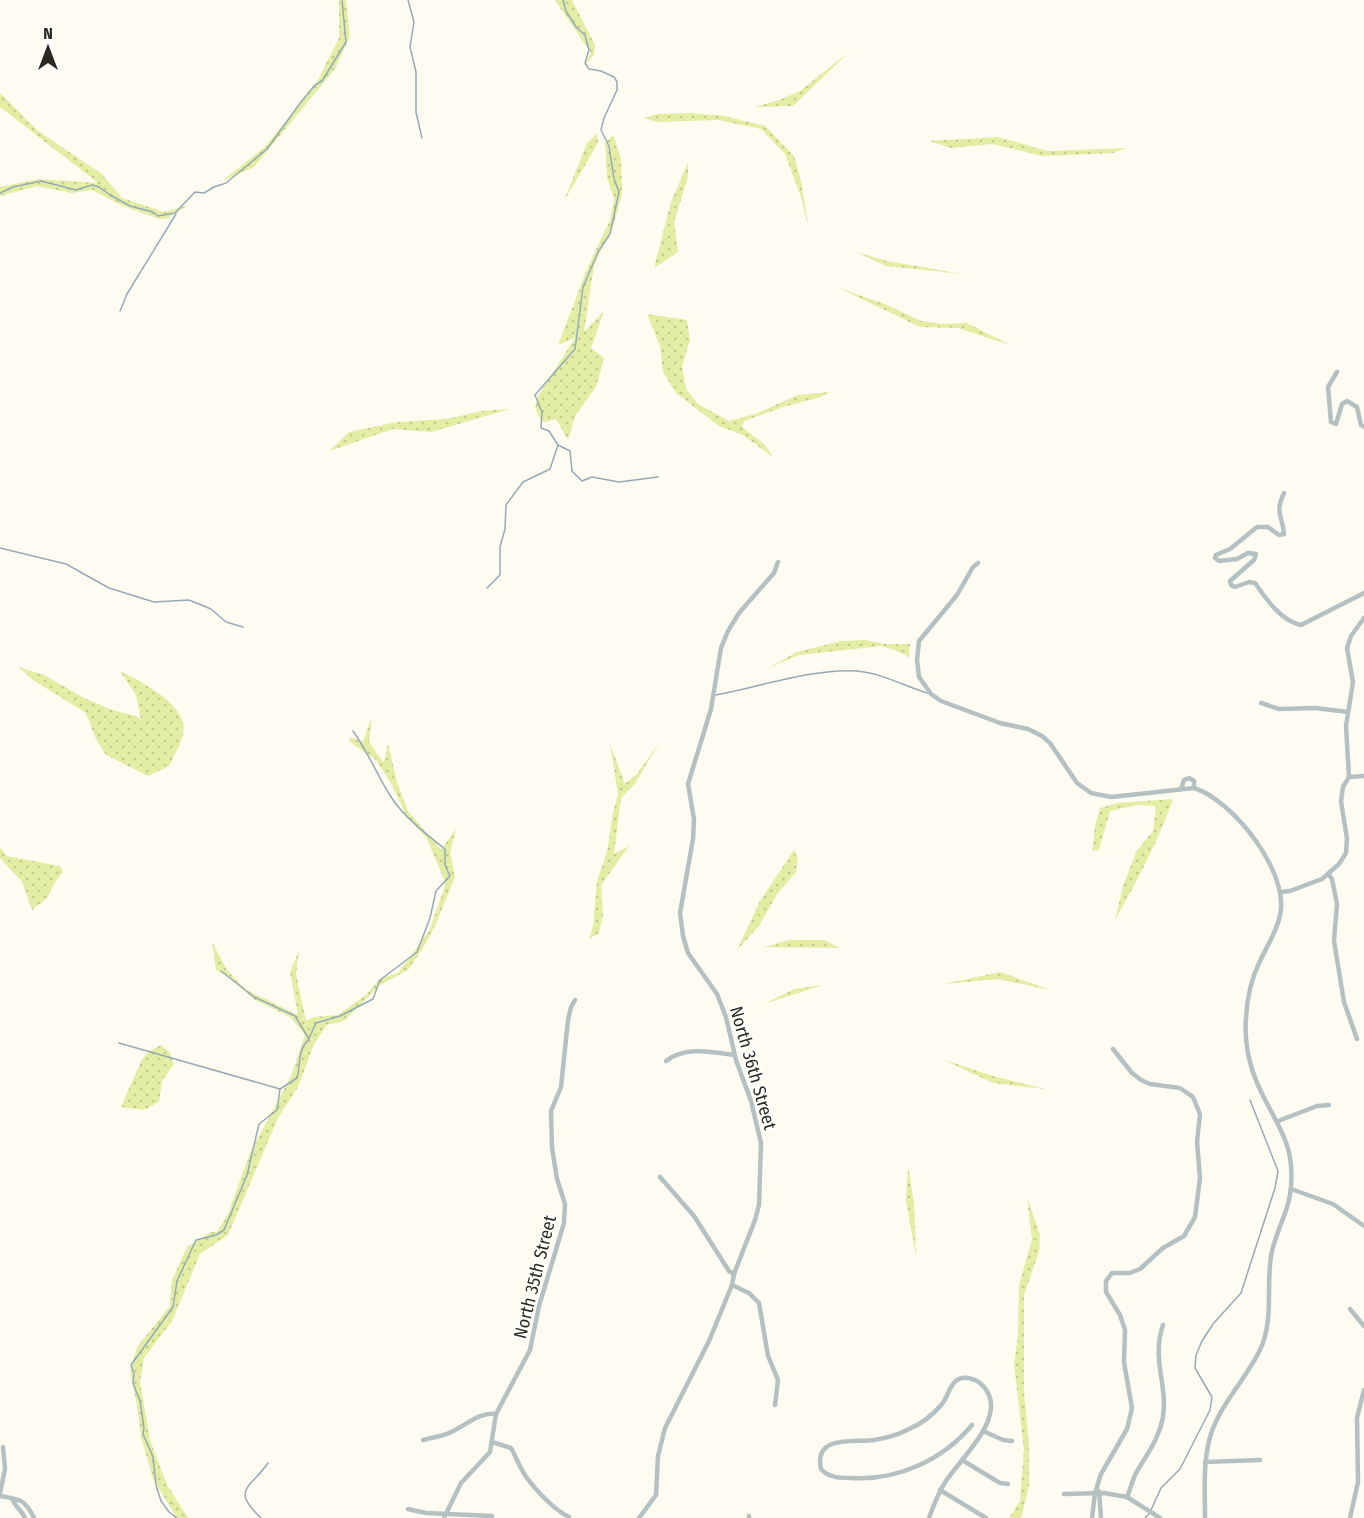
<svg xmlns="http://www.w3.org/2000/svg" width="1364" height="1518" font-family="'Fira Sans Condensed',sans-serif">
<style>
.grass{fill:url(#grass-dots)}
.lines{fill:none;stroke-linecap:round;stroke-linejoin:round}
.stream{stroke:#94abb7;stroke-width:1.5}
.street{stroke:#b4c1c2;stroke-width:4.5}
.labels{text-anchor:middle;stroke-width:4.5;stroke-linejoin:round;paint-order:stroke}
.street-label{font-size:18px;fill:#2c2920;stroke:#fff}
</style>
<defs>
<pattern id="grass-dots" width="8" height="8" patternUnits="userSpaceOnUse" patternTransform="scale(1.5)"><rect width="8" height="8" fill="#e4eda4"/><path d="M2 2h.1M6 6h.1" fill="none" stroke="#c4cb8d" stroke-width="1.8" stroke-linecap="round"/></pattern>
</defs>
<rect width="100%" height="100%" fill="#fefbf1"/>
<!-- grass -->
<g class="grass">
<path d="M 339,0 L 346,0 L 350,36 L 335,69 L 254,167 L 222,181 L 265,147 L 317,82 L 339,38 Z"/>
<path d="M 555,0 L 572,0 L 595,45 L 594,55 L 583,67 L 591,53 Z"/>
<path d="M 849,52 L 793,106 L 755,107 L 782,99 L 800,91 Z"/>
<path d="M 0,93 L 38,131 L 102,174 L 122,198 L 164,212 L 189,205 L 166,219 L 156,218 L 121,205 L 92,190 L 71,193 L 37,186 L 0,196 L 0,187 L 39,179 L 98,183 L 0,107 Z"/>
<path d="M 691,113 L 724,116 L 765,126 L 794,156 L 801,181 L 809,230 L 802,200 L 785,154 L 761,129 L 718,120 L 656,122 L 644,118 L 657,114 Z"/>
<path d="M 597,134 L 598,143 L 564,201 L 587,143 Z"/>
<path d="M 613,135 L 621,158 L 622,194 L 614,224 L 594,265 L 584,332 L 604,311 L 591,348 L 604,358 L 596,387 L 575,416 L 568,440 L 556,419 L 546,422 L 541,421 L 535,408 L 538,396 L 575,338 L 558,345 L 587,269 L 610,220 L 614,199 L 607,177 L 605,143 Z"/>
<path d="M 998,137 L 1048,151 L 1127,148 L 1113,153 L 1043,156 L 992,144 L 951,148 L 929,141 Z"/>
<path d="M 688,162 L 688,177 L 674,222 L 678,252 L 654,268 L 671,202 Z"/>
<path d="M 856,252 L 887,261 L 963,274 L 886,266 Z"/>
<path d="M 839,288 L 887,305 L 921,321 L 943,324 L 967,323 L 1010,345 L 958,328 L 920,327 Z"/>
<path d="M 647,314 L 687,320 L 690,340 L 682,367 L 686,389 L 698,404 L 729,421 L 755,414 L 798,395 L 830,392 L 821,397 L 786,406 L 744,421 L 742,427 L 764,444 L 774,458 L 743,435 L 719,426 L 676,393 L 663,372 L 660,346 Z"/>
<path d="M 510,409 L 431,432 L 393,429 L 329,451 L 349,432 L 397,422 L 446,419 L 482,411 Z"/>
<path d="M 865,640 L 884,644 L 910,644 L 909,657 L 895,650 L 881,646 L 799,655 L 768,668 L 797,652 L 841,641 Z"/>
<path d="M 19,667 L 44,675 L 84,698 L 112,710 L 136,716 L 141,720 L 136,695 L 120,671 C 141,682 190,705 183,735 C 180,746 173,757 169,766 L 148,776 L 106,755 L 96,739 L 86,713 L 33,680 Z"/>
<path d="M 372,717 L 369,742 L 384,763 L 388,743 L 397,782 L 408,811 L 441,850 L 456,829 L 450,853 L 455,877 L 435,926 L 423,948 L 408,970 L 380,985 L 344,1021 L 327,1025 L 314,1044 L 298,1087 L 278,1118 L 228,1235 L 200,1254 L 172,1321 L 144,1358 L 140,1382 L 150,1440 L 167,1485 L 188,1518 L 177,1518 L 153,1479 L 141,1437 L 137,1405 L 130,1372 L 137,1347 L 170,1306 L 172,1280 L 187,1247 L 211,1232 L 217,1232 L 228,1214 L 249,1155 L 291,1076 L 305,1035 L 290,1017 L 255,1000 L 228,977 L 216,970 L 212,942 L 227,970 L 245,989 L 298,1015 L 290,972 L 299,951 L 296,974 L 306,1021 L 314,1017 L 338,1015 L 367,994 L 379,979 L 398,973 L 429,931 L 445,886 L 444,879 L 427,839 L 405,813 L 392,785 L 376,760 L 350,742 L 349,737 L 363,741 Z"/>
<path d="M 660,741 L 635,784 L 621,798 L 614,854 L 629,846 L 601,885 L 603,915 L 599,933 L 589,939 L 593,926 L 597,881 L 607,852 L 613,812 L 618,794 L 610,744 L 625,784 L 637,774 Z"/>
<path d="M 1173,799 C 1158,842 1137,881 1115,920 L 1123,886 L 1136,852 L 1153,831 L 1156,806 L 1137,805 L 1110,811 L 1099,850 L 1092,851 L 1095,826 L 1100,808 L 1118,803 Z"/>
<path d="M 0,847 L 7,856 L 60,866 L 63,872 L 55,882 L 47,898 L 32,910 L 22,882 L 0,858 Z"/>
<path d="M 794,850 L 798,859 L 796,872 L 777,894 L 759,926 L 737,950 L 760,901 Z"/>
<path d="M 789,940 L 824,940 L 840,948 L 764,947 Z"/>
<path d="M 1000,972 L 1051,990 L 997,979 L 944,984 Z"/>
<path d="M 823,985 L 764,1004 L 794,989 Z"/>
<path d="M 161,1045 L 170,1053 L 174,1064 L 162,1081 L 159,1102 L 144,1110 L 121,1107 L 141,1061 L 148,1052 Z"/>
<path d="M 942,1059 L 993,1076 L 1045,1089 L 993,1083 Z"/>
<path d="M 908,1166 L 914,1203 L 916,1256 L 906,1201 Z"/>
<path d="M 1027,1197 L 1040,1235 L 1039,1252 L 1024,1295 L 1024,1393 L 1029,1445 L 1029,1486 L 1021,1518 L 1009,1518 L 1020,1501 L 1024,1450 L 1014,1364 L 1018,1335 L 1019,1285 L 1032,1240 Z"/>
</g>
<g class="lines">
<!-- stream -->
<g class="stream">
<path d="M 408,0 L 414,22 L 410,47 L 416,72 L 416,112 L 422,138"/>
<path d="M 0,193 L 13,187 L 41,181 L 76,190 L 92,185 L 99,187 L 110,195 L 130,206 L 153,212 L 158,216 L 175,213 L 195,192 L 204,193 L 214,187 L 226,183 L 267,149 L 301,102 L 315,85 L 322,81 L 346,42 L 342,0"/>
<path d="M 120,311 L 127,294 L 176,214"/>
<path d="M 558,445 L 570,451 L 572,471 L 582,481 L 592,477 L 619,482 L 658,477"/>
<path d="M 0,548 L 66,564 L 109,588 L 154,602 L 189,600 L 211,609 L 226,622 L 243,627"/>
<path d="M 487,588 L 500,575 L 500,547 L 505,529 L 506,505 L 523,482 L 550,469 L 558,445 L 549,431 L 541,428 L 542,412 L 535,395 L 575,349 L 583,287 L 598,252 L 610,234 L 619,192 L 614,179 L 609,146 L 601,130 L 604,118 L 617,90 L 617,82 L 614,77 L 601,71 L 589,69 L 585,63 L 589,50 L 585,35 L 576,27 L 566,11 L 563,0"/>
<path d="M 716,695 C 759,687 814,668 857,671 C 881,673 904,686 927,693"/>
<path d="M 309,1038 L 316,1023 L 340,1016 L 373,999 L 380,980 L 417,952 L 430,918 L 436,891 L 450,876 L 445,865 L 445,849 C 427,835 403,816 391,797 C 377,775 368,752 353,731"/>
<path d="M 119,1043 L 280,1089"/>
<path d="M 1151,1510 L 1161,1488 L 1180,1469 L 1210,1410 L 1212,1397 L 1195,1368 L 1196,1355 L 1202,1341 L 1213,1324 L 1241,1293 L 1275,1188 L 1278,1171 L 1250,1100"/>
<path d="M 177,1518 L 169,1512 L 161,1501 L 156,1485 L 153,1457 L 143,1434 L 144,1428 L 140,1401 L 133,1383 L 134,1374 L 131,1365 L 173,1307 L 177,1281 L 196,1240 L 216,1235 L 224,1230 L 247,1175 L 259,1124 L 277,1110 L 280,1089 L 297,1078 C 301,1063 297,1051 309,1039 L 295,1016 L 254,997 L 221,971"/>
<path d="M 261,1518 C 230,1489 251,1488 268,1463"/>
<path d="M 1145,1518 L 1149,1514"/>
</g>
<!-- street -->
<g class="street">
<path d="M 1337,372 L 1328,387 L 1331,422 L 1336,424 L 1342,404 L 1347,401 L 1357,407 L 1361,425 L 1364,427"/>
<path d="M 1284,493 C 1274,514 1283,516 1284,534 L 1279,535 L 1268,527 L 1257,527 L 1230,549 L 1216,555 L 1215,558 L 1219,561 L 1237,559 L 1248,553 L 1256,554 L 1254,560 L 1230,581 L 1231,585 L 1235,587 L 1249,582 L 1255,583 C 1266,599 1281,621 1301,625 L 1364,593"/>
<path d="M 978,563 L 973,567 L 957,595 L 919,641 L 917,660 L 919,677 L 931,694 L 941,701 L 1000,723 L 1028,729 L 1042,736 L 1050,743 L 1077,783 L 1091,793 L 1111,797 L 1194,788 C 1233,800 1290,873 1280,915 C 1277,931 1267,946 1260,961 C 1251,979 1247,998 1246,1018 C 1244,1040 1249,1065 1258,1085 C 1274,1122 1295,1141 1291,1186 C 1290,1210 1275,1232 1271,1256 C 1266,1288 1274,1320 1260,1350 C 1245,1381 1217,1407 1209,1441 C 1203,1466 1205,1493 1205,1518"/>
<path d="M 1261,703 L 1279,709 L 1315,708 L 1348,712"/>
<path d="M 1349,777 L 1364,776"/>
<path d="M 1181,789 L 1184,780 L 1189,778 L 1194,781 L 1194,788"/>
<path d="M 1329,875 L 1332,879 L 1337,904 L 1334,941 L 1344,1002 L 1357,1039"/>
<path d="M 1281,892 L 1290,891 L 1322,879 L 1339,864 L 1346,853 L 1347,839 L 1341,801 L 1343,787 L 1349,777 L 1346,726 L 1353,682 L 1347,648 L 1351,636 L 1364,618"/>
<path d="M 666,1061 C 685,1046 712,1052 734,1055"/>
<path d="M 1278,1121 L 1317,1106 L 1329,1105"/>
<path d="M 660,1177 L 694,1216 L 729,1271 L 734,1274"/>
<path d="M 1291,1189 L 1333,1204 L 1364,1226"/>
<path d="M 732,1285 L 749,1293 L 759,1303 L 768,1356 L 778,1380 L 775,1405"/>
<path d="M 1350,1309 L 1364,1326"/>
<path d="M 983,1431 L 1003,1440 L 1012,1441"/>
<path d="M 423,1440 C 432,1437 442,1437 451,1432 C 467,1425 478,1412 496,1414"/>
<path d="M 492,1442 L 511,1448 C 515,1455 518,1463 522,1470 C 530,1485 554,1510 569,1517"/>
<path d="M 962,1460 L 1000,1483 L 1008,1484"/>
<path d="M 1205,1462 L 1260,1460"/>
<path d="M 940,1490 L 986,1518"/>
<path d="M 1099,1491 L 1101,1518"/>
<path d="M 0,1493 L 5,1469 L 3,1447"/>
<path d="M 1064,1494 L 1104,1493 L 1127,1497 L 1160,1518"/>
<path d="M 0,1496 C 19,1499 25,1499 34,1518"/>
<path d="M 1127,1497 C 1130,1490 1132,1482 1135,1475 C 1146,1455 1159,1440 1163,1417 C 1168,1384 1151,1360 1163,1325"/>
<path d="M 12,1498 C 14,1506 22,1510 25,1518"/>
<path d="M 408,1509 L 426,1513 L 492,1516"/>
<path d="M 444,1518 L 461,1483 L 490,1452 L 496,1414 L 530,1350 L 539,1306 L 564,1223 L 565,1204 L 557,1179 L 552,1148 L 551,1111 L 561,1087 L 568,1020 L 571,1007 L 575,1000"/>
<path d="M 639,1518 L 656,1495 L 658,1456 L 665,1428 L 709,1341 L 732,1285 L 734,1274 L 755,1220 L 759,1205 L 761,1143 L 751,1101 L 736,1060 L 726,1017 L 717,994 L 688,953 L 683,936 L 680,913 L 693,839 L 694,819 L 688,784 L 711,709 L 721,648 L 728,631 L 739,613 L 774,573 L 778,562"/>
<path d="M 749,1518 L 749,1516"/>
<path d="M 929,1518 C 934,1504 938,1493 946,1481 C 961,1458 1009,1416 984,1387 C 980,1382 974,1379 968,1378 C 950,1376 950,1394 942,1404 C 933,1415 921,1424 909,1429 C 898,1435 887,1438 874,1440 C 855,1443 813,1434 821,1469 C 829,1478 840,1478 851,1478 C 897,1481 943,1460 972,1425"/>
<path d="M 1092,1518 L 1095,1493 L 1101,1474 L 1127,1429 L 1132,1408 L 1124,1362 L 1125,1330 L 1120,1315 L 1106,1292 L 1106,1281 L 1112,1273 L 1130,1273 L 1140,1269 L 1163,1248 L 1184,1236 L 1195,1217 L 1200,1178 L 1197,1142 L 1200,1114 L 1193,1097 L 1180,1088 L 1150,1084 L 1141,1080 L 1132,1073 L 1113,1049"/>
<path d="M 1350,1518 L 1358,1482 L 1357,1418 L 1364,1390"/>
</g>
</g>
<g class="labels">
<!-- street labels -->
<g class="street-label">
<text transform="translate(753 1068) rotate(74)" y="6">North 36th Street</text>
<text transform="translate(535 1277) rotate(-76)" y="6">North 35th Street</text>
</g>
</g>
<!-- north arrow -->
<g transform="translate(48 48)" stroke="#ffffff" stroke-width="4.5" paint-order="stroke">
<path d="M0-4.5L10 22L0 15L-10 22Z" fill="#2c2920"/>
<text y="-9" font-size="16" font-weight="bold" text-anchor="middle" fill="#2c2920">N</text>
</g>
</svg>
